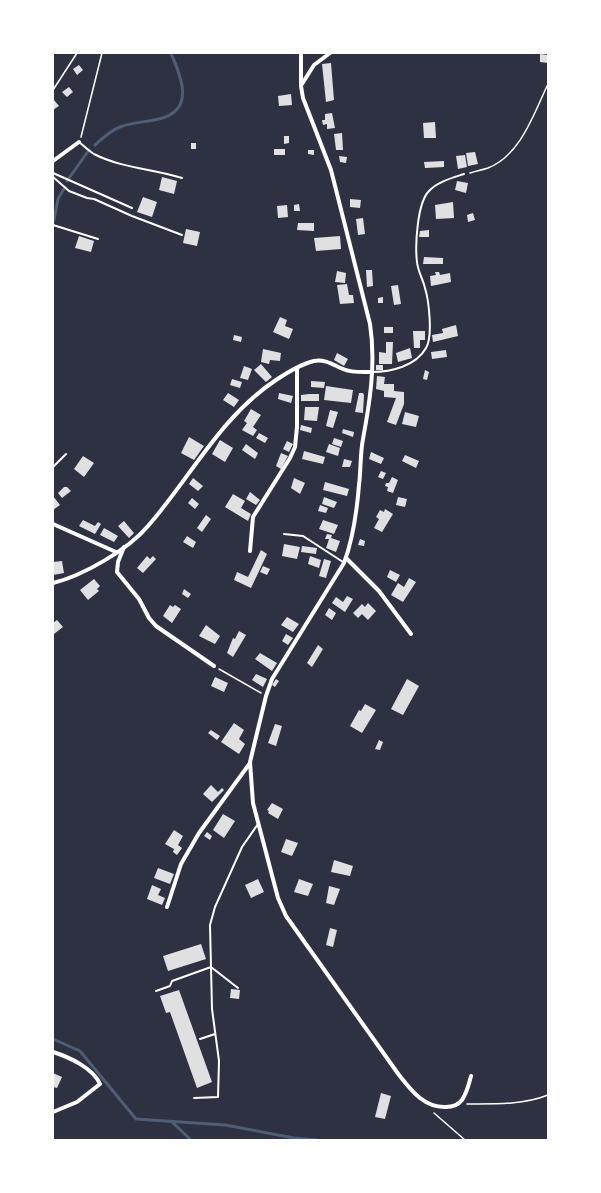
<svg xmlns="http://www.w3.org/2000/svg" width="601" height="1193" font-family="'IBM Plex Sans',sans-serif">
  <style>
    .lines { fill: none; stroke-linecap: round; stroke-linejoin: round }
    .stream { stroke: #4f5d75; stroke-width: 3 }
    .building { fill: #e0e0e3 }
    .path { stroke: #fff; stroke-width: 1.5 }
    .service { stroke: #fff; stroke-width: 2 }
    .minor { stroke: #fff; stroke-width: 4 }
  </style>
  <rect width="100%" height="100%" fill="#2d3142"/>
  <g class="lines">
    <path class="stream" d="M95,145C102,139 111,130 120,127C133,122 147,122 159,119C196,110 181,77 171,53
      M67,181L89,150
      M54,220L58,199L65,187
      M53,1039L80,1051L136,1119L225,1125L294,1138L317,1140
      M172,1122L191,1140"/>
  </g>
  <path class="building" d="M540,54L548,55V63L540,62Z
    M331,63L334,100L326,102L322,64Z
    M79,65L83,70L77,75L73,69Z
    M69,87L73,92L67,97L62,92Z
    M291,94L292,105L279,106L278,96Z
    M54,100L59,106L53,110V101Z
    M332,113L335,128L327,129V124L323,125L322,120H325V114Z
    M435,122L436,138H424L423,123Z
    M342,133L343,150H336L334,134Z
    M284,136H289V143L284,144Z
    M191,143H196V149H191Z
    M274,149H285V155H274Z
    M308,150H314V155L308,154Z
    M475,152L478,164L468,166L466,153Z
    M465,155L467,167L458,169L456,156Z
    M339,156L347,157L346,163L340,162Z
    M444,161V167L425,168L424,162Z
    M162,177L177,181L174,194L159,190Z
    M457,181L468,183L466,193L455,190Z
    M143,197L157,202L152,217L137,212Z
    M350,199L361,200L360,208L350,207Z
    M453,202L454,218L436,219L435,205Z
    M299,204L300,211H294V205Z
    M287,205L288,217L278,218L277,206Z
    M473,213L475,220L468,222L467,215Z
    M363,218L365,234L358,235L356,219Z
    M298,223H314V231L297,230Z
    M186,229L200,232L197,246L183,243Z
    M429,230V237H419L420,231Z
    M79,236L94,241L91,252L75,248Z
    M340,236L341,249L316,251L314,238Z
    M424,257L443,258V264H423Z
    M366,270H372L373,286L367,287Z
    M337,271L346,273L345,283L335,282Z
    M435,272H439L440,275L450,273L451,282L431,286L430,276L436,275Z
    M347,284L349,295H353L354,303L340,304L337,285Z
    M398,285L401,304L394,305L391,286Z
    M383,297V303H378V298Z
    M280,317L287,320L285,326L293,329L289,339L273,332Z
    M456,325L458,336L433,342L432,335L443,333L442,329Z
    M384,327H393V333H384Z
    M413,331H425V340H420V348H414Z
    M234,335L242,337L241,342L233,340Z
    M386,342H393L392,364H379V352L386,353Z
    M410,348L412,358L398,362L396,353Z
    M263,349L281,353L280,361L270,360L269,364L261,362Z
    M446,350L447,357L432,359L431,352Z
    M337,353L348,359L344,366L334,360Z
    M261,364L272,377L266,382L254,370Z
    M376,365H383V370H376Z
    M244,366L252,369L248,380L240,378Z
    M425,370L429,372L427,380L423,379Z
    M377,376L385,377L384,384H394V391L404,392V404L396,425L387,422L396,398L384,397V391L376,389Z
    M232,379L242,382L240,388L230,385Z
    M311,381L325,382L324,388L311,387Z
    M326,386L353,390L351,403L324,400Z
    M228,393L239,400L234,407L223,400Z
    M279,393L293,396L291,403L278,399Z
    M359,393H363L364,395L363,413L355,412Z
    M309,394H319V401H301V395Z
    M305,407H319L317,421L304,420Z
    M251,409L261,415L253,427L257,430L253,436L242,430L247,423L244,421Z
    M330,410L338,412L333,428L326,426Z
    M405,412L419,416L416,427L402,424Z
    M301,425L312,428L311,433L300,430Z
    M343,429L354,432L353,437L342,433Z
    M259,433L268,438L265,443L256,438Z
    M189,437L204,446L194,460L181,453Z
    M334,438L343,441L341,447L332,444Z
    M220,440L233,448L225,462L212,454Z
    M287,441L293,444L289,452L283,449Z
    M246,444L258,453L255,459L242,450Z
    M329,444L340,448L338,456L326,452Z
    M304,451L325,457L323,464L302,459Z
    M371,452L384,458L381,464L369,459Z
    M281,453L288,456L281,469L276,466Z
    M405,455L419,461L416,468L402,461Z
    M83,456L94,463L84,477L74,469Z
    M344,459L352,461L350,467H342Z
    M381,471L386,473L383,479L378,477Z
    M392,477L398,480L393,493L387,491L388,487L385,486L386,483H389Z
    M193,478L203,486L198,491L189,484Z
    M294,478L305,483L300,494L291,488Z
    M325,482L349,489L347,496L323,490Z
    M64,487H67L71,491L62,498L58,493Z
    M250,492L260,500L256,505L246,499Z
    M233,494L245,501L241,508L251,514L248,521L225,507Z
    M53,496L60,505L53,510Z
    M324,497L337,502L334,508L322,504Z
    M398,497L407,499L405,507L396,505Z
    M192,498L199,504L195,509L188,503Z
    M320,505L328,508L326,513L318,511Z
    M385,509L393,514L382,532L374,528L379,519L376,517L380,510L384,512Z
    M206,515L211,519L202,532L197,528Z
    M83,520L95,526L98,522L101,524L95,534L79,526Z
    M323,520L338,525L334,534L319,529Z
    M124,521L134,533L129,538L118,526Z
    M104,528L118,536L114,542L100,535Z
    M327,534L332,535L331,538L340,541L336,552L326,548L329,539H325Z
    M187,536L196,542L193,548L183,542Z
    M360,539L365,541L364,546L358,545Z
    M284,544L300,547L297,559L282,556Z
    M302,546L317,548L316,554L301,552Z
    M261,550L267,554L251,588L234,580L237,572L248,577Z
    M147,556L150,559L153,556L156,559L143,573L137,568Z
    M310,556L321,560L319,568L308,564Z
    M324,559L331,561L326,578L319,576Z
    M62,561L64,573L53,575V562Z
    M263,566L270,569L267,575L260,572Z
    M390,570L400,575L396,582L387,577Z
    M409,578L416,582L403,602L391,595L398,583L404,587Z
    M94,579L100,586L97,589L99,591L88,600L80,590Z
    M184,589L191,594L188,598L182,594Z
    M347,596L353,599L345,612L332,603L336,597L343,602Z
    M368,603L376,611L368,620L362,614L358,618L353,613L362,604L365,607Z
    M170,605L173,607L175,605L181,609L172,623L163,616Z
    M329,608L336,613L332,620L325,615Z
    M287,617L299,624L293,632L281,625Z
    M57,620L63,627L54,634L53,623Z
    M206,625L220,636L215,644L199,636Z
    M239,631L246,635L233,657L227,653L233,638L235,639Z
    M286,634L293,638L288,645L282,641Z
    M318,645L323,649L312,667L307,663Z
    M260,653L277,663L272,671L255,659Z
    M256,674L267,679L263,687L252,680Z
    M215,677L228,683L224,692L211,686Z
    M276,679L279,681L275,687L272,685Z
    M407,679L419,686L403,715L391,709Z
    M365,704L376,710L362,733L350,726L359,710L361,711Z
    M234,723L244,730L239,739L245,744L239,754L221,742Z
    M275,724L282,726L276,746L268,743Z
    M211,730L220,736L217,740L208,733Z
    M379,740L383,742L380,750L375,749Z
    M211,785L218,792L222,788L224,790L212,802L203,794Z
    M272,803L283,809L278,819L268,813L269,811L267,810Z
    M223,814L235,821L224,838L213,830Z
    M174,830L183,836L178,845L182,848L177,855L173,852L174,849L165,844Z
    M207,832L212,836L210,840L204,836Z
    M286,839L298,843L292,856L281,852Z
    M334,860L353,866L350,876L331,872Z
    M158,868L174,874L170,884L154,878Z
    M258,879L264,892L251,898L245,885Z
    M299,879L313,884L308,896L294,892Z
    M152,885L161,889L158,895L165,898L162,905L147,899Z
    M329,886L340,889L334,905L326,903Z
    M330,928L337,930L333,947L326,945Z
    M201,944L206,959L168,971L163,956Z
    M231,989L240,990L239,999L230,998Z
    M179,990L212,1082L197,1088L170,1012L166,1013L160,996Z
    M53,1073L62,1077L57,1088L53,1087Z
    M381,1093L391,1096L385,1119L375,1117Z"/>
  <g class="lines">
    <path class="path" d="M53,90L77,53
      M81,137L102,53
      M470,173C476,171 482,170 488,168C521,155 534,113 548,84
      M219,669L261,693
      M467,1104C494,1104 523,1105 548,1095
      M434,1113L465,1140"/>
    <path class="service" d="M79,142C84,146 89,151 94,154C121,168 153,169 182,178
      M53,173L132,208
      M53,177L69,191L87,198L94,199L132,216L182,235
      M53,225L98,239
      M372,372C391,372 416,366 426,348C433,337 429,301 425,288C423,279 418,272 417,262C415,246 417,203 429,191C437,182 452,178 464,174
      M53,467L66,454
      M284,534L303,536L343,562
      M156,991L170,986L172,981L211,967L238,988
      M200,1039L215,1034
      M194,1098L218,1097L219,1061L212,1009L210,925L215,907L242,847L258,824"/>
    <path class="minor" d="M301,53V86L303,98L331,170L370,324C376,363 370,401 363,439C360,454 361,470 359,485C357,510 353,539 344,563L272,679L266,696L250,762L253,803L278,898L286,916L399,1075C411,1090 424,1108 446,1107C452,1107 458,1105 462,1100C467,1093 469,1084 471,1076
      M302,84L314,65L330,53
      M53,161L79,142
      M53,524L116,552
      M124,547L118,562L117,572L139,599L149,618L156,626L214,666
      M250,551L253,517L290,458L295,447L297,427V368
      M346,558L379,591L411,634
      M53,583C82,576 128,550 148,526C191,477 220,417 276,380C288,372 301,364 314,361C326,359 333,365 343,369C352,373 362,372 372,372
      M167,907L181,864L199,833L250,763
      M53,1052C69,1057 93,1068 100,1084L77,1102L53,1112"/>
  </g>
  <rect width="601" height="1193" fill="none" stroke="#ffffff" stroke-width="108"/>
</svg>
